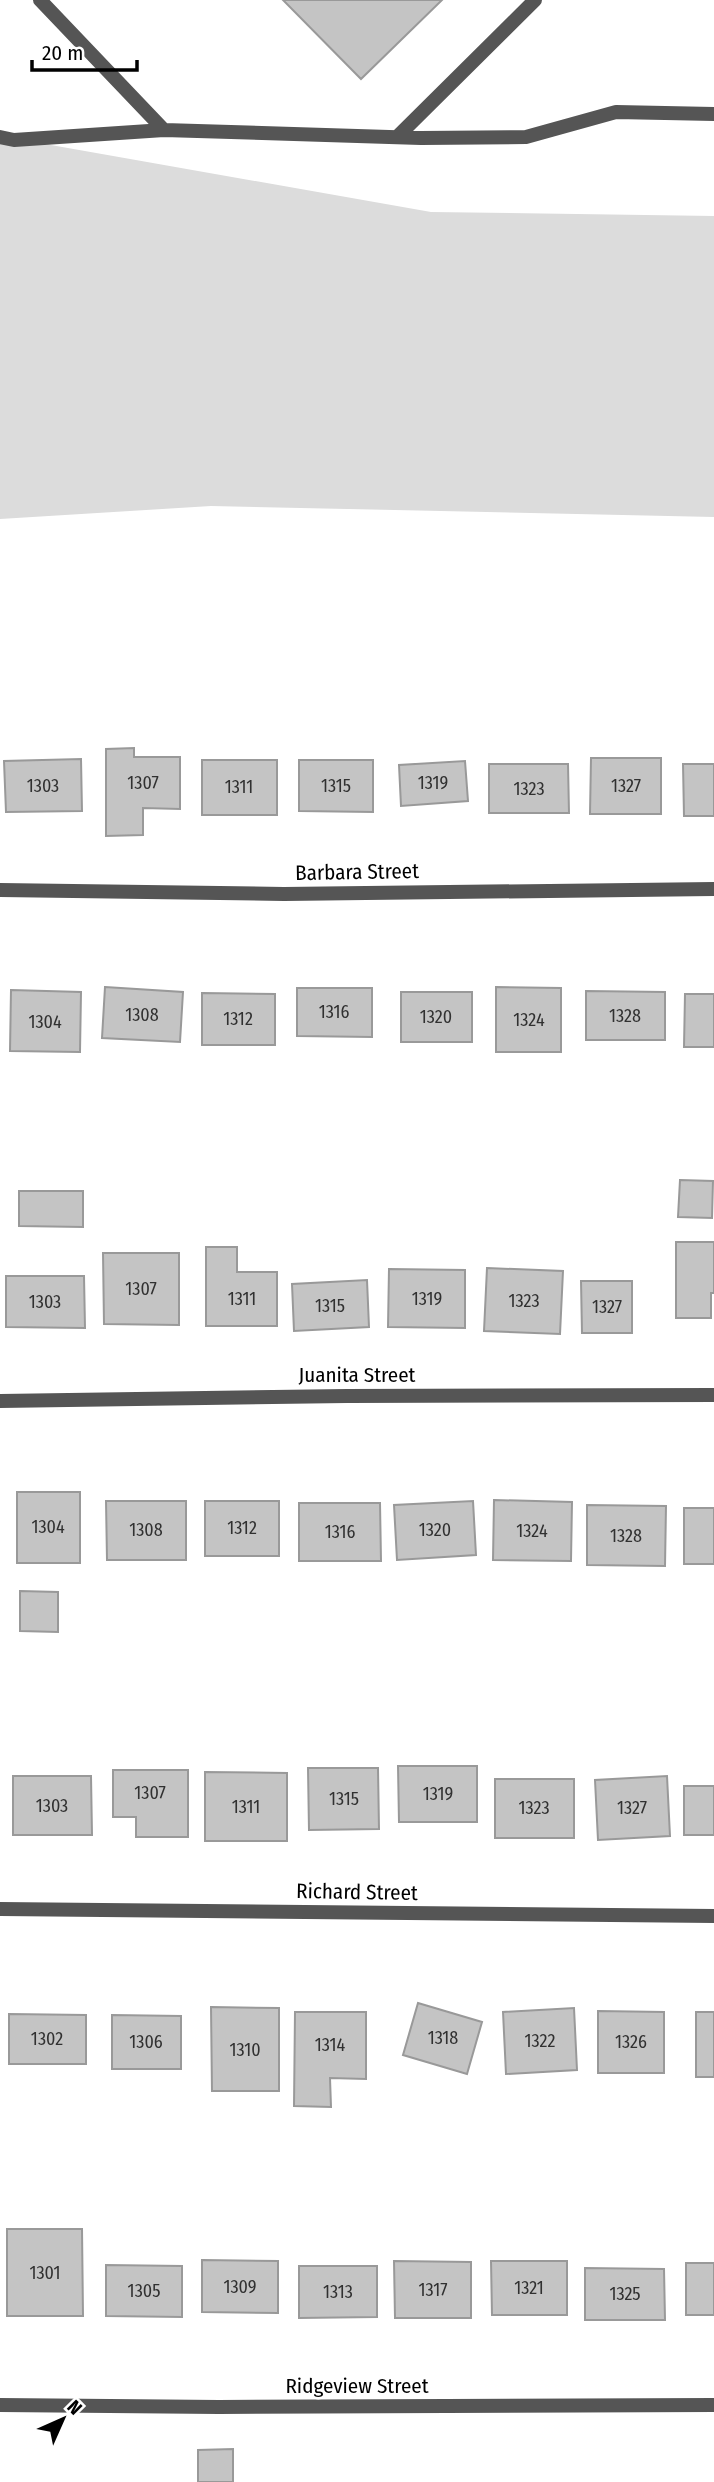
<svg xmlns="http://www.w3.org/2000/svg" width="714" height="2482" font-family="'Fira Sans Condensed',sans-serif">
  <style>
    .green { fill: #dcdcdc }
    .building { fill: #c4c4c4; stroke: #999; stroke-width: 2 }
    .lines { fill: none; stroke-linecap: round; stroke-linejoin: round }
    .service { stroke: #555; stroke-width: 14 }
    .minor { stroke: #555; stroke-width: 14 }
    .tertiary { stroke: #555; stroke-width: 14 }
    .labels { text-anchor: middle; stroke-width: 5; stroke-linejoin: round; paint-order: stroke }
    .number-label { font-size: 18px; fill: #313131 }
    .street-label { font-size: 21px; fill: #000; stroke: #fff }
  </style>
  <rect width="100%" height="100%" fill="#fff"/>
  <path class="green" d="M0,136L431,212L714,216V517L211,506L0,519Z"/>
  <path class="building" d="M283,0H442L361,79Z
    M134,748V757H180V809L143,808V835L106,836V749Z
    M591,758H661V814H590Z
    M81,759L82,811L6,812L4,761Z
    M202,760H277V815H202Z
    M299,760H373V812L299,811Z
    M465,761L468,801L401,806L399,765Z
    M489,764H568L569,813H489Z
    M683,764H714V816H684Z
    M105,987L183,992L180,1042L102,1038Z
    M496,987L561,988V1052H496Z
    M297,988H372V1037L297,1036Z
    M11,990L81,992L80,1052L10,1051Z
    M586,991L665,992V1040H586Z
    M401,992H472V1042H401Z
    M202,993L275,994V1045H202Z
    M685,994H714V1047H684Z
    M680,1180L713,1181L712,1218L678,1217Z
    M19,1191H83V1227L19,1226Z
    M676,1242H714V1293H711V1318H676Z
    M206,1247H237V1272H277V1326H206Z
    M103,1253H179V1325L104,1324Z
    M487,1268L563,1271L560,1334L484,1331Z
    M389,1269L465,1270V1328L388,1327Z
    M6,1276H84L85,1328L6,1327Z
    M367,1280L369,1327L294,1331L292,1284Z
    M581,1281H632V1333H582Z
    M17,1492H80V1563H17Z
    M494,1500L572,1502L571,1561L493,1560Z
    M106,1501H186V1560H107Z
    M205,1501H279V1556H205Z
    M473,1501L476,1555L397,1560L394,1505Z
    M299,1503H380L381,1561H299Z
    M587,1505L666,1506L665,1566L587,1565Z
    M684,1508H714V1564H684Z
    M20,1591L58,1592V1632L20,1631Z
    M398,1766H477V1822H399Z
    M308,1768H378L379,1829L309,1830Z
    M113,1770H188V1837H136V1817H113Z
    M205,1772L287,1773V1841H205Z
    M13,1776H91L92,1835H13Z
    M667,1776L670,1836L598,1840L595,1780Z
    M495,1779H574V1838H495Z
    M684,1786H714V1835H684Z
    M418,2003L482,2022L467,2074L403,2055Z
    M211,2007L279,2008V2091H212Z
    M574,2008L577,2070L506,2074L503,2012Z
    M598,2011L664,2012V2073H598Z
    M295,2012H366V2079L330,2078L331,2107L294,2106Z
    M696,2012H714V2077H696Z
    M9,2014L86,2015V2064H9Z
    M112,2015L181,2016V2069H112Z
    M7,2229H82L83,2316H7Z
    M202,2260L278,2261V2313L202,2312Z
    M394,2261L471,2262V2318H395Z
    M491,2261H567V2315H492Z
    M686,2263H714V2315H686Z
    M106,2265L182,2266V2317L106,2316Z
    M299,2266H377V2317L299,2318Z
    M585,2268L664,2269L665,2320H585Z
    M233,2449V2482H198V2450Z"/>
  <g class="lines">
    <path class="service" d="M40,0L164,130
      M0,137L14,140L164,130L421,138L526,137L616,112L714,114
      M397,137L535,0"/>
    <path class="minor" d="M0,890L284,894L714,889
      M0,1401L347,1396L714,1395
      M0,1909L714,1916"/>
    <path class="tertiary" d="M0,2405L219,2407L714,2405"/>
  </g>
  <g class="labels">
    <g class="number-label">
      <text x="143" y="789">1307</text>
      <text x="433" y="789">1319</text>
      <text x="43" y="792">1303</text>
      <text x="336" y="792">1315</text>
      <text x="626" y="792">1327</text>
      <text x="239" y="793">1311</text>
      <text x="529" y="795">1323</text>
      <text x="334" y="1018">1316</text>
      <text x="142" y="1021">1308</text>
      <text x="625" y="1022">1328</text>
      <text x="436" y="1023">1320</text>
      <text x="238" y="1025">1312</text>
      <text x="529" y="1026">1324</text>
      <text x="45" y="1028">1304</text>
      <text x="141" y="1295">1307</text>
      <text x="242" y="1305">1311</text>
      <text x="427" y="1305">1319</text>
      <text x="524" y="1307">1323</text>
      <text x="45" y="1308">1303</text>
      <text x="330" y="1312">1315</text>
      <text x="607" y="1313">1327</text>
      <text x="48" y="1533">1304</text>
      <text x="242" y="1534">1312</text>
      <text x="146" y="1536">1308</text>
      <text x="435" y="1536">1320</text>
      <text x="532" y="1537">1324</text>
      <text x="340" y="1538">1316</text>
      <text x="626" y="1542">1328</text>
      <text x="150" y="1799">1307</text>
      <text x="438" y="1800">1319</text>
      <text x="344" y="1805">1315</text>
      <text x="52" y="1812">1303</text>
      <text x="246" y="1813">1311</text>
      <text x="534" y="1814">1323</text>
      <text x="632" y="1814">1327</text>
      <text x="443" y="2044">1318</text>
      <text x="47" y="2045">1302</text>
      <text x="540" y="2047">1322</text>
      <text x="146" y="2048">1306</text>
      <text x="631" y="2048">1326</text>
      <text x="330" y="2051">1314</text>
      <text x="245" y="2056">1310</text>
      <text x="45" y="2279">1301</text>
      <text x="240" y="2293">1309</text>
      <text x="529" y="2294">1321</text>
      <text x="433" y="2296">1317</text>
      <text x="144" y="2297">1305</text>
      <text x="338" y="2298">1313</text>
      <text x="625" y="2300">1325</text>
    </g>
    <g class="street-label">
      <text transform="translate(357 872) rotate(-1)" y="7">Barbara Street</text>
      <text x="357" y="1382">Juanita Street</text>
      <text transform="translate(357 1892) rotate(1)" y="7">Richard Street</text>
      <text x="357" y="2393">Ridgeview Street</text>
    </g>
  </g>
  <g transform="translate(63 2419) rotate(45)" stroke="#ffffff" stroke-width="5" paint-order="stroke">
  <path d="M0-5L12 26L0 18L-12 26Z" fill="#000000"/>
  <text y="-10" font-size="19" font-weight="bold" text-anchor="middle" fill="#000000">N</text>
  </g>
  <path d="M32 60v10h105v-10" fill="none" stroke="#000000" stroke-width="3.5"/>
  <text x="42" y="60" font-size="21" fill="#000000" stroke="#ffffff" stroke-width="5" paint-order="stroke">20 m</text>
</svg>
